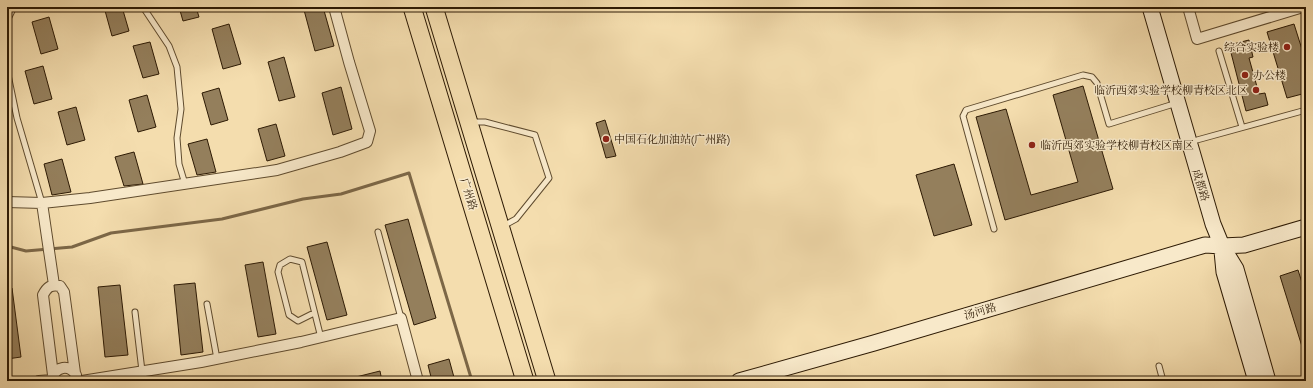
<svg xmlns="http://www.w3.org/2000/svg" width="1313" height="388" font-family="'IM FELL Great Primer','Noto Serif SC',serif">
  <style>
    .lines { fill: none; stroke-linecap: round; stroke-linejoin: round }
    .stream { stroke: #7c6747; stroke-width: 3 }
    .building { fill: #947f5c; stroke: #2d1a04 }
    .lane-casing { stroke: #5f4b2e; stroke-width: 7 }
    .street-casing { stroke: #5f4b2e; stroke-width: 12 }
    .secondary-casing { stroke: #2d1a04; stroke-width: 17 }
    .primary-casing { stroke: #2d1a04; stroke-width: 19 }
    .lane { stroke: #f8e9ca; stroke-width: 5 }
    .street { stroke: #f8e9ca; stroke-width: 10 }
    .secondary { stroke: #f8e9ca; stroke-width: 15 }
    .primary { stroke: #f4ddae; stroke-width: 17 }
    .poi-dot { fill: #8f2418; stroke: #f8e9ca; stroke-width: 1.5 }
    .labels { text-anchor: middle; stroke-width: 3; stroke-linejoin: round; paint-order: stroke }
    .poi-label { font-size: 11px; fill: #2d1a04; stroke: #f8e9ca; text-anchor: start }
    .street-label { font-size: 11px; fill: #2d1a04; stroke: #f8e9ca }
  </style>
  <rect width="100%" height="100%" fill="#f4ddae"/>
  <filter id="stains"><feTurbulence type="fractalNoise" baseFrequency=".005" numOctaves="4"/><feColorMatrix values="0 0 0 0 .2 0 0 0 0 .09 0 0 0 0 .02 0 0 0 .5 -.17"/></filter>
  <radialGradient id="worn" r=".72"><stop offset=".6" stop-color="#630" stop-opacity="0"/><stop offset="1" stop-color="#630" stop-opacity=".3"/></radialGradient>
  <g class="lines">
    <path class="stream" d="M7,246L26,251L72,247L111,233L222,219L303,199L341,194L409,173L472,381"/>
  </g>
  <path class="building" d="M104,7H122L129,31L112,36Z
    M179,7H196L199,17L183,21Z
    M313,7H323L334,46L315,51L304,10Z
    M49,17L58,49L41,54L32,22Z
    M229,24L241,64L223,69L212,29Z
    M1294,24L1306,62V93L1287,98L1267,32Z
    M1249,40L1253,57L1249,58L1259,94L1265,93L1268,105L1246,111L1229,45Z
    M150,42L159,74L143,78L133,46Z
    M284,57L295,97L279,101L268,62Z
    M43,66L52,99L34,104L25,71Z
    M1083,86L1113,189L1005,220L976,117L1006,109L1031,195L1078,182L1053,95Z
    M341,87L352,129L333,135L322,93Z
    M219,88L228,120L211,125L202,93Z
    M147,95L156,127L138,132L129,100Z
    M76,107L85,140L67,145L58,112Z
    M605,120L616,156L606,158L596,123Z
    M276,124L285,156L267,161L258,129Z
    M207,139L216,172L197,175L188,144Z
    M134,152L143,184L124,186L115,157Z
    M62,159L71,192L52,195L44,164Z
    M954,164L972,225L934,236L916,175Z
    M408,219L436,318L414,325L385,225Z
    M327,242L347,315L327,320L307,247Z
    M263,262L276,334L258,337L245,265Z
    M1298,270L1306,295V353H1304L1280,276Z
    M195,283L203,352L181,355L174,285Z
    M120,285L128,355L105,357L98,287Z
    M7,288H12L21,357L7,359Z
    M449,359L455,381H432L428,365Z
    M380,371L382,381H352V378Z"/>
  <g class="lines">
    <g class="lane-casing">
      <path id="lane" d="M143,7L169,46L177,67L181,109L177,138L179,164L185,184
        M7,21L14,7
        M1219,51L1242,127
        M7,70L17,118L42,203
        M471,122H485L535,135L549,178L516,219L503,226
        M1197,140L1306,110
        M994,229L963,116L966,110L1083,75L1092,77L1097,83L1109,124L1177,103
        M378,232L401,318
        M207,304L217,359
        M135,312L142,371
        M314,313L298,321L289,315L278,272L280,265L290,259L302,262L321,338
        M1159,366L1163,381"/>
    </g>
    <g class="street-casing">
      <path id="street" d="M1188,7L1197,39L1303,7
        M7,202L42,203L90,198L277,170L340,152L367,142L370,131L349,62L334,7
        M42,203L54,285
        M53,375L43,295C47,287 51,284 60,286L64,292L75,373
        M52,379C55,366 70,364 76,375
        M39,381L52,380
        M82,381L201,362L301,342L401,318L418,381"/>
    </g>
    <g class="secondary-casing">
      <path id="secondary" d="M1150,7L1213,224L1222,246L1236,269L1268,381
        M1222,251L1224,272L1256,381
        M739,381L874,343L1205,245L1222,246L1244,245L1306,227"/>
    </g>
    <g class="primary-casing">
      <path id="primary" d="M412,7L525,381
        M434,7L547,381"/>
    </g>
    <use href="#lane" class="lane"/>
    <use href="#street" class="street"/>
    <use href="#secondary" class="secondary"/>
    <use href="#primary" class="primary"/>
  </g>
  <g class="poi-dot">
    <circle cx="1287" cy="47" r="4"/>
    <circle cx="1245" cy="75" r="4"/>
    <circle cx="1256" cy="90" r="4"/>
    <circle cx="606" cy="139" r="4"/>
    <circle cx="1032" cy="145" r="4"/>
  </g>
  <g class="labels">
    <g class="poi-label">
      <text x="1279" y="51" text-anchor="end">综合实验楼</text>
      <text x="1253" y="79">办公楼</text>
      <text x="1248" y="94" text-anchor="end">临沂西郊实验学校柳青校区北区</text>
      <text x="614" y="143">中国石化加油站(广州路)</text>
      <text x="1040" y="149">临沂西郊实验学校柳青校区南区</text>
    </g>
    <g class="street-label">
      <text transform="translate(1201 185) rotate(73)" y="4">成都路</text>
      <text transform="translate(469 194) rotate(73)" y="4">广州路</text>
      <text transform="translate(980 311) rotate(-16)" y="4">汤河路</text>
    </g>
  </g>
  <rect width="1313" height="388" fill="none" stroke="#f4ddae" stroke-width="24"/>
  <rect x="8" y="8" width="1297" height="372" fill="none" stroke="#2d1a04" stroke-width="2"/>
  <rect x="12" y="12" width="1289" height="364" fill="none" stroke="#2d1a04"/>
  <rect width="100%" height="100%" filter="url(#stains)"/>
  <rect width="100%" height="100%" fill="url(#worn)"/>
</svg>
